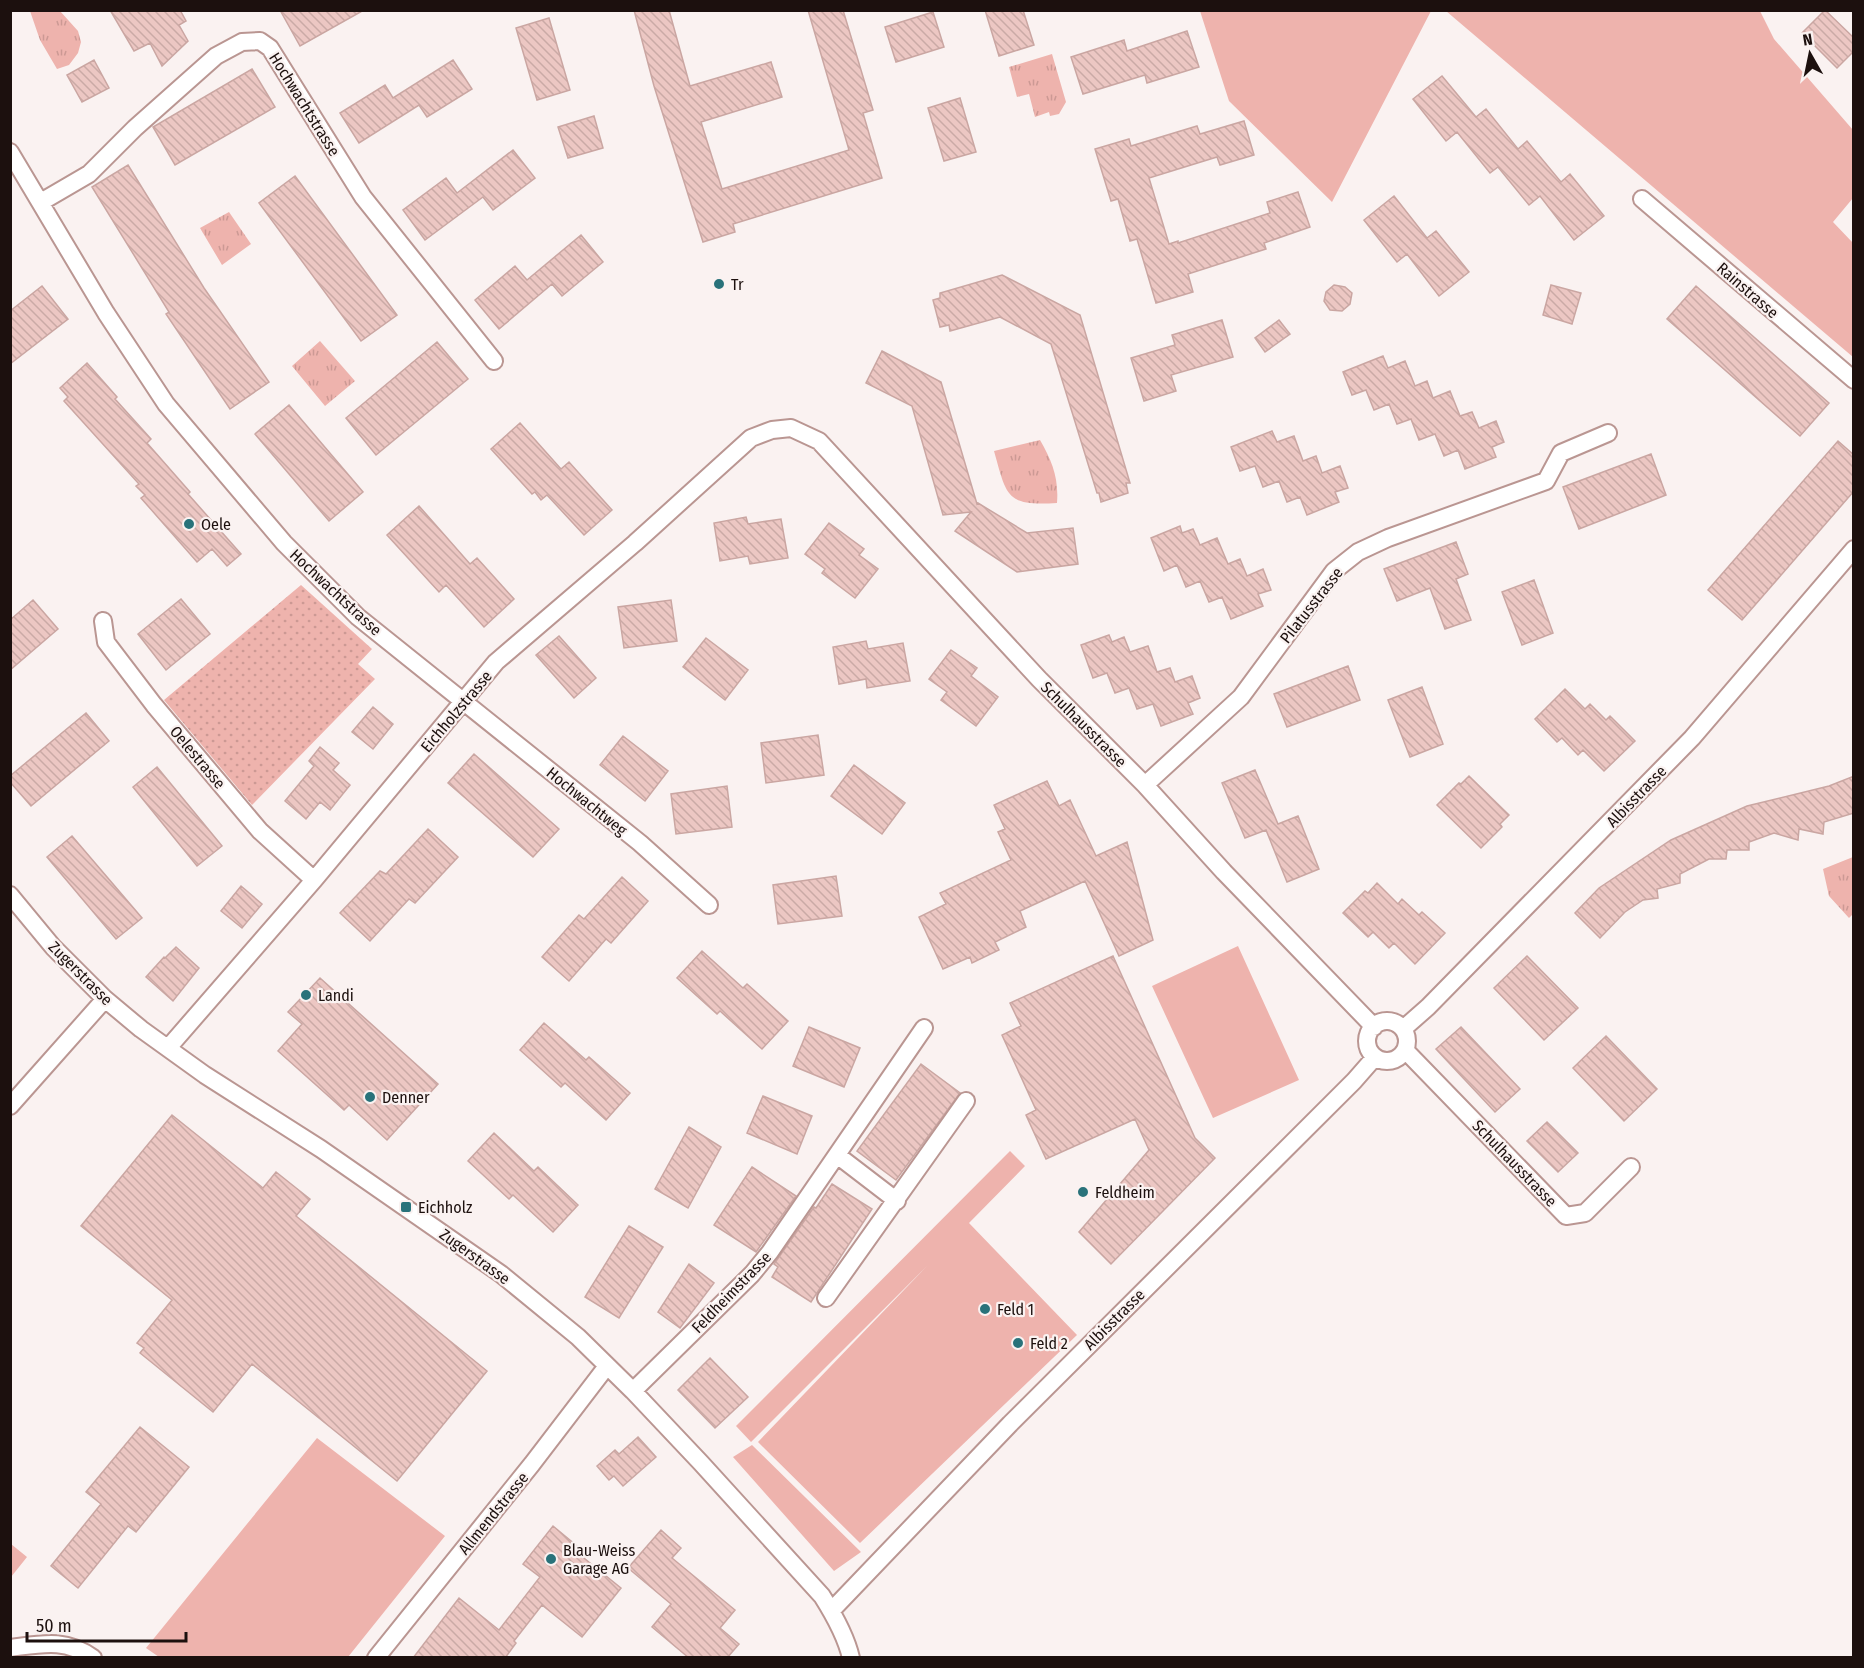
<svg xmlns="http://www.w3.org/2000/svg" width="1864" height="1668" font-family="'Fira Sans Condensed',sans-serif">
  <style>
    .grass { fill: #eeb3ad }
    .park { fill: url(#park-tufts) }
    .garden { fill: url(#garden-dots) }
    .building { fill: url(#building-back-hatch); stroke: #caa6a2; stroke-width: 1.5 }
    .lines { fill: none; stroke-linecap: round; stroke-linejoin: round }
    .street-casing { stroke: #ba9692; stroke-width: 20 }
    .street { stroke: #fff; stroke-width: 16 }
    .poi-dot { fill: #29727a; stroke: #faf2f1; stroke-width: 2 }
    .labels { text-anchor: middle; stroke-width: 4.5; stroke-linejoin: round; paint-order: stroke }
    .street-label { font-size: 16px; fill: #1c100e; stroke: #faf2f1 }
    .poi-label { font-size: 16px; fill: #1c100e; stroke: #faf2f1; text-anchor: start }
  </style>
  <defs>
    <pattern id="park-tufts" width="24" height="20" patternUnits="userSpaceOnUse" patternTransform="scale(1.5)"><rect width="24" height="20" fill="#eeb3ad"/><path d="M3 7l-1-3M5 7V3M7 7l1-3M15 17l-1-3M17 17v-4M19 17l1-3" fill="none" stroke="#cc9994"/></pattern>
    <pattern id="garden-dots" width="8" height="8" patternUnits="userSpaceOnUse" patternTransform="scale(1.5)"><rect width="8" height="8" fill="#eeb3ad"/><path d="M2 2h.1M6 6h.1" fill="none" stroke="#cc9994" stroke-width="1.8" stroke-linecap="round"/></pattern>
    <pattern id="building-back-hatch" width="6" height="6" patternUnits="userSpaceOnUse" patternTransform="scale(1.5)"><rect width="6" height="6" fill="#ecc7c3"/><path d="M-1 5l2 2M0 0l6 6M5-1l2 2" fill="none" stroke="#caaaa6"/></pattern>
  </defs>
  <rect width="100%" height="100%" fill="#faf2f1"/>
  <path class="grass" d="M1200,11H1431L1332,202L1229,101Z
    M1446,11H1760L1774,39L1853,130V198L1833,222L1853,243V357Z
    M1238,946L1299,1080L1213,1118L1152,986Z
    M1010,1151L1025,1166L969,1223L1077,1335L860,1543L758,1442L928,1265L751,1442L736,1426Z
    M317,1438L445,1536L348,1657H159L146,1648Z
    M752,1445L861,1552L834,1571L733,1457Z
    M11,1544L27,1557L11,1577Z"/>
  <path class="park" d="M30,11H60L78,31L81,42L78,53L69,65L57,69L40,40Z
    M1052,54L1066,102L1059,114L1050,116L1049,112L1035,117L1029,94L1017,97L1009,67Z
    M229,212L251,244L222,265L200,228Z
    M320,341L355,381L325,406L292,366Z
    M1040,440C1052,461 1059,478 1057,503C1006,506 1007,497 994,451Z
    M1853,857V914L1849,918L1829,896L1823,869Z"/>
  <path class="garden" d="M301,585L372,649L358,664L375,679L252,805L164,700Z"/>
  <path class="building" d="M110,10H180L186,21L179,25L188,41L162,66L150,43L134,51Z
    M280,10H364L300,46Z
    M634,10H669L690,86L771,62L782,97L701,122L722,189L849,150L808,10H843L873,110L863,113L882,178L733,224L735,232L703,242L654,86Z
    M985,10H1023L1034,45L999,56Z
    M1825,10L1854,38V51L1837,68L1802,33Z
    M933,12L944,47L896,62L885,27Z
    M549,18L570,90L537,100L516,28Z
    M1187,31L1199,67L1147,83L1145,75L1083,94L1071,57L1124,40L1127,51Z
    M94,60L109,88L82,102L67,75Z
    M453,60L472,89L427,117L419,105L359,143L340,113L385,85L393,98Z
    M252,69L275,107L175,165L153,127Z
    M1442,76L1476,117L1486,109L1518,149L1527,141L1561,182L1570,174L1604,216L1574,240L1540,196L1529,205L1498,167L1490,173L1457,132L1446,141L1413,99Z
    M960,98L976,152L944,161L928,108Z
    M594,116L603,148L568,158L558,127Z
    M1244,121L1254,155L1220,165L1217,157L1149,178L1169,244L1178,241V243L1270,213L1267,202L1298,192L1310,227L1264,243L1266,249L1188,274L1193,292L1156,303L1137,239L1130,241L1118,199L1111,201L1095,149L1129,139L1131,146L1197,126L1200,134Z
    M513,150L535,178L493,210L483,197L425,240L403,210L446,178L457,193Z
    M128,165L204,288L269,382L230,409L166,314L169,312L92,187Z
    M295,176L397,315L361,341L259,203Z
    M1394,196L1427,238L1436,231L1469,272L1439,296L1407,254L1397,262L1364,220Z
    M581,235L603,262L562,296L552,284L499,329L475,300L515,266L527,280Z
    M1002,275L1080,315L1130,483H1126L1128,493L1101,502L1099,493H1097L1051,344L1000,317L950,331L949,325L940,327L933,300L940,298V293Z
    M1334,285L1345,287L1352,293L1350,304L1342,311L1330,310L1324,301L1326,292Z
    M1551,285L1581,293L1572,324L1543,315Z
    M42,286L68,319L10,364V311Z
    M1696,286L1829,403L1800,436L1667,319Z
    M1222,320L1233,357L1171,375L1176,391L1144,401L1131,358L1175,345L1172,335Z
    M1279,320L1290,334L1265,352L1255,338Z
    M437,342L468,379L376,455L346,418Z
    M882,351L941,382L977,504L978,503L1027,533L1073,528L1078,564L1017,572L955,531L971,512L943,515L912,406L866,383Z
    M1383,356L1388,368L1405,361L1415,386L1427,381L1433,398L1450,391L1460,416L1472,412L1479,428L1496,421L1504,442L1492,447L1496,457L1465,469L1458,450L1444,456L1435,434L1419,440L1411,419L1397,424L1389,404L1374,410L1366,390L1352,395L1343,372Z
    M87,363L117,397L115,399L151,439L147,443L190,492L188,494L241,554L227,566L212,549L197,562L141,498L145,495L136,486L139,484L64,401L68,397L60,388Z
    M289,405L363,492L329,521L255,434Z
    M520,423L561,469L569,462L612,510L584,535L547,495L541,500L535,492L532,494L491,449Z
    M1272,431L1277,442L1294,436L1303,461L1316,456L1322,473L1340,466L1348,488L1335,492L1339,502L1307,515L1300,497L1287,502L1279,481L1263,487L1255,466L1240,471L1231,447Z
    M1838,441L1854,455V491L1742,620L1708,590Z
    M1651,454L1666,495L1579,529L1563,487Z
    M419,506L470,564L477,558L514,599L484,627L446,585L439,592L387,535Z
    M746,517L748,524L781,519L788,558L750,564L748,556L720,561L714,523Z
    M829,523L864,549L859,555L878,569L855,598L822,573L825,569L805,554Z
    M1180,526L1182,533L1193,529L1200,545L1217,538L1228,564L1240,559L1247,576L1263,569L1271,590L1258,594L1263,606L1231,619L1222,597L1209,602L1200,581L1186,587L1177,565L1164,571L1151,538Z
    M1456,542L1468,574L1456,579L1471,620L1445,629L1430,588L1397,601L1384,569Z
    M1534,580L1553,633L1522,645L1502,592Z
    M181,599L210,634L166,670L138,634Z
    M33,600L58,629L10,670V620Z
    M671,600L677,641L624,648L618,607Z
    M1109,635L1112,642L1124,637L1130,652L1148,646L1157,672L1170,668L1175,682L1192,676L1200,698L1188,703L1193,714L1161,726L1153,704L1137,709L1129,688L1115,693L1107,673L1093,678L1081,645Z
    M559,636L596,678L574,698L536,655Z
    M706,638L748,670L725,700L683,667Z
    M866,641L868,649L903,643L910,681L867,688L866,679L839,684L833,647Z
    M951,650L977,668L971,676L998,697L976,726L941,700L947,692L929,679Z
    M1348,666L1360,700L1287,727L1274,694Z
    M1422,687L1443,744L1410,757L1388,700Z
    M1565,689L1585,709L1590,704L1606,720L1610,716L1635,741L1604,771L1583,750L1578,755L1562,738L1557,742L1535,719Z
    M373,707L393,724L373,749L352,732Z
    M86,713L109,741L31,806L10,782V776Z
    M818,735L824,775L766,783L761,743Z
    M623,736L668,771L645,801L600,765Z
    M320,747L339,763L333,770L350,785L330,810L320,802L306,819L285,801L314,766L309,761Z
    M474,754L559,829L533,857L448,783Z
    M854,765L905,803L882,834L831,796Z
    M157,767L222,846L197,866L133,787Z
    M1255,770L1278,824L1298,816L1319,869L1287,882L1266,830L1245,838L1222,783Z
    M1469,776L1509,815L1500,824L1502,827L1481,848L1437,805L1459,783L1461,784Z
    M1854,776V813L1824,822L1823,834L1799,829L1798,840L1774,833L1749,842V850H1727L1726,859H1709L1680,874V883L1657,889L1658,898L1643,900L1625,912L1600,938L1575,913L1599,888L1671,840L1747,806L1829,786Z
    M1047,781L1059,806L1070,800L1096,856L1127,842L1153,940L1119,956L1085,881L1020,911L1026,927L995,942L999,950L972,963L970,957L943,969L919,917L946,904L940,893L1011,860L998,832L1005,829L994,805Z
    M727,786L732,827L676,834L671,794Z
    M428,829L458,857L415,903L409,899L370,941L340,913L380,871L386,874Z
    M72,836L142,918L116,939L47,857Z
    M836,876L842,916L778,924L773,885Z
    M622,877L648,901L611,943L606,939L569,981L542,957L579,915L584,919Z
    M1377,883L1398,904L1402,899L1419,915L1422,912L1445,933L1415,964L1394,943L1389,948L1373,932L1368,937L1343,913L1365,891L1368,893Z
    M241,886L262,904L242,928L221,911Z
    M176,947L199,968L173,1001L146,977L164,957L165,958Z
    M702,951L743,988L747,984L788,1021L762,1049L720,1011L717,1014L677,978Z
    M1113,956L1195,1138L1215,1158L1111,1264L1079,1232L1149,1150L1135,1119L1046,1159L1026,1115L1036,1110L1002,1035L1021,1026L1010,1003Z
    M1527,956L1578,1008L1544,1040L1494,988Z
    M320,978L438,1084L387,1140L349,1105L344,1110L278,1051L302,1024L288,1012Z
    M544,1023L586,1060L589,1057L630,1093L606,1120L565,1083L561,1087L520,1050Z
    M809,1027L860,1048L844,1087L793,1066Z
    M1461,1027L1520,1089L1495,1112L1436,1049Z
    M1606,1036L1657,1089L1624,1121L1573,1068Z
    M921,1064L960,1093L896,1180L857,1151Z
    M763,1096L812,1116L797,1154L747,1133Z
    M172,1115L263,1188L276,1172L310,1199L296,1216L487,1371L397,1481L252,1364L213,1412L140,1353L144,1348L137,1343L172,1300L81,1226Z
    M1547,1122L1578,1153L1558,1172L1527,1141Z
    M689,1127L721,1147L688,1208L655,1189Z
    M494,1133L534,1171L538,1167L578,1205L553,1232L513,1195L509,1199L468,1161Z
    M752,1167L796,1196L756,1252L714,1225Z
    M832,1184L872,1209L811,1302L772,1277L778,1267L774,1264L814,1207L816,1208Z
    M629,1226L663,1247L619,1318L585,1297Z
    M689,1264L714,1283L680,1328L658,1312Z
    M710,1358L748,1397L715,1428L678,1390Z
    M140,1427L189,1467L136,1532L128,1526L78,1588L51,1566L101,1504L86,1492Z
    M638,1437L656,1457L623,1486L614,1476L609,1480L597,1466L615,1450L619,1454Z
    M553,1526L582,1550L579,1554L621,1588L582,1637L542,1605L514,1641L516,1643L505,1658H413L459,1598L499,1630L540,1577L523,1564Z
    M661,1530L681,1548L672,1558L735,1610L720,1628L739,1644L727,1658H689L652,1627L671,1604L628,1568Z"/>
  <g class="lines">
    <g class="street-casing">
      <path id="street" d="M10,152L106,313L166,404L284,543L358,617L640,843L709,905
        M1642,199L1854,380
        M41,202L89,174L135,128L216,56L242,42L260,41L270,48L363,197L494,361
        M103,621L106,642L154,705L260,831L314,880
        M1145,785L1241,697L1334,571L1358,552L1388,538L1546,481L1561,453L1608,433
        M10,895L53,947L105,999L141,1029L205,1075L321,1149L501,1274L578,1337L633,1391L701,1463L822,1596C834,1615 846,1636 851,1658
        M1367 1041a20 20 0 1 1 40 0a20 20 0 1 1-40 0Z
        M1403,1029L1428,1007L1692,738L1854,549
        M168,1048L314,880L496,662L635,543L751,438L772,430L791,428L819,441L1039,679L1145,785L1224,872L1374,1027
        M1405,1050L1566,1216L1585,1213L1631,1167
        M10,1106L105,999
        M837,1155L897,1201
        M826,1298L966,1101
        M633,1391L752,1274L770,1252L924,1028
        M832,1610L1010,1424L1354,1081L1375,1057
        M10,1648C42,1644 65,1638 93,1658
        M376,1658L532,1464L607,1366"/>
    </g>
    <use href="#street" class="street"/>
  </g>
  <g class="poi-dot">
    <circle cx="719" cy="284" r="6"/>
    <circle cx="189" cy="524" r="6"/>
    <circle cx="306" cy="995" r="6"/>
    <circle cx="370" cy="1097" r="6"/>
    <circle cx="1083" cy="1192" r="6"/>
    <rect x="400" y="1201" width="12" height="12" rx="3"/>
    <circle cx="985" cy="1309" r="6"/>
    <circle cx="1018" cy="1343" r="6"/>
    <circle cx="551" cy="1559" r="6"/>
  </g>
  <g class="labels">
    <g class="street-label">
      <text transform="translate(305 104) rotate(58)" y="6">Hochwachtstrasse</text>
      <text transform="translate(1748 290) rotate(41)" y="6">Rainstrasse</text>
      <text transform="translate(336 592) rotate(43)" y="6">Hochwachtstrasse</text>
      <text transform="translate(1311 605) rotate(-52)" y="6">Pilatusstrasse</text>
      <text transform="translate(456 711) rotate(-50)" y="6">Eichholzstrasse</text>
      <text transform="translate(1084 724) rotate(45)" y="6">Schulhausstrasse</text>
      <text transform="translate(198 757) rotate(50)" y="6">Oelestrasse</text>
      <text transform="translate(1636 796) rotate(-46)" y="6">Albisstrasse</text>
      <text transform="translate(587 801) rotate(39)" y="6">Hochwachtweg</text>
      <text transform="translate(81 973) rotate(45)" y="6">Zugerstrasse</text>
      <text transform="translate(1515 1163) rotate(46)" y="6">Schulhausstrasse</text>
      <text transform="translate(475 1256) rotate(36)" y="6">Zugerstrasse</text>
      <text transform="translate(731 1292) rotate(-46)" y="6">Feldheimstrasse</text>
      <text transform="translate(1114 1319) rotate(-45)" y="6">Albisstrasse</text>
      <text transform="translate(493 1513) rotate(-51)" y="6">Allmendstrasse</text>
    </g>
    <g class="poi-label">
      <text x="731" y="290">Tr</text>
      <text x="201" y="530">Oele</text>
      <text x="318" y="1001">Landi</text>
      <text x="382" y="1103">Denner</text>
      <text x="1095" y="1198">Feldheim</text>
      <text x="418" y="1213">Eichholz</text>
      <text x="997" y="1315">Feld 1</text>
      <text x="1030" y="1349">Feld 2</text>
      <text x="563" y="1556">Blau-Weiss<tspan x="563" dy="18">Garage AG</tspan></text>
    </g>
  </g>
  <rect width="1864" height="1668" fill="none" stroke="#1c100e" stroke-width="24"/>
  <g transform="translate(1810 54) rotate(351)" stroke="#faf2f1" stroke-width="4.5" paint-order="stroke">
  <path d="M0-4.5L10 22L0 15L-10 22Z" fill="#1c100e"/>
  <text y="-9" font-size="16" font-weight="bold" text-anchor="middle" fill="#1c100e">N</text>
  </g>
  <path d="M27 1632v9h159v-9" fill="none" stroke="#1c100e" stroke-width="3"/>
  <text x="36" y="1632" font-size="18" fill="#1c100e" stroke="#faf2f1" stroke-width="4.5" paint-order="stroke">50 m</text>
</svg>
